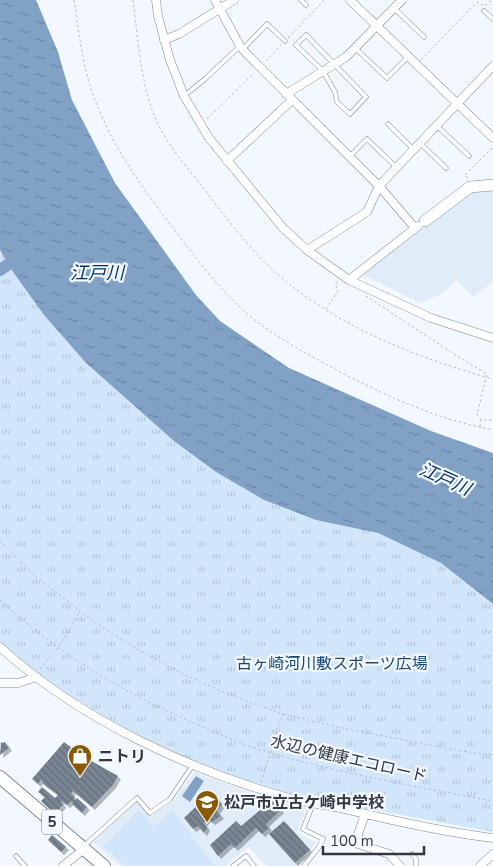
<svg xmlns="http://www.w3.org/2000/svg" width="493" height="866" font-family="'Nunito Sans','Noto Sans JP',sans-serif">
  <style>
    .built { fill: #e0ecf8 }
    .grass { fill: url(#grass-tufts) }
    .pitch { fill: #d2e6fb }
    .water { fill: url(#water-ripples) }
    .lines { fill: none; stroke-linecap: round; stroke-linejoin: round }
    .river { stroke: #82a2c5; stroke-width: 12 }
    .building { fill: url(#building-back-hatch); filter: url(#shadow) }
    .lane-casing { stroke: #7b8794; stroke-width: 5 }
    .street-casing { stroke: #7b8794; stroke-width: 9 }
    .secondary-casing { stroke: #7b8794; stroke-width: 12 }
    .primary-casing { stroke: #7b8794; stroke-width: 14 }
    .path { stroke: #b5bbc1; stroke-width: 1; stroke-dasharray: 2.5 2.5; stroke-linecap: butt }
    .lane { stroke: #fff; stroke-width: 4 }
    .street { stroke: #fff; stroke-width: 8 }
    .secondary { stroke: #fff; stroke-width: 11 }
    .primary { stroke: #fff; stroke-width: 12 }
    .labels { text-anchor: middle; stroke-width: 4.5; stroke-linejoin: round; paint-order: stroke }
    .shield { fill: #f2f8fe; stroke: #6c7278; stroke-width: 1 }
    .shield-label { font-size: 15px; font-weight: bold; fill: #33383e }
    .park-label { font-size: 16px; fill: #184875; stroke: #f2f8fe }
    .poi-label { font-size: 16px; font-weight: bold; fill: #33383e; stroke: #f2f8fe; text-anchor: start }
    .street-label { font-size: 16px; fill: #33383e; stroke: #f2f8fe }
    .water-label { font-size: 18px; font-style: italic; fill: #00325e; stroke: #f2f8fe }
  </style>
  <defs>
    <pattern id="grass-tufts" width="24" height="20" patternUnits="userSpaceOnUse" patternTransform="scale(1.25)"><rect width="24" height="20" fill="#d2e6fb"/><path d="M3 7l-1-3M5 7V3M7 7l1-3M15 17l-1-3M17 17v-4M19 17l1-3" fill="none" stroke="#b5c6d8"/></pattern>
    <pattern id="water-ripples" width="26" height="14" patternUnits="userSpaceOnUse" patternTransform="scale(1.25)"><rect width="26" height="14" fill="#82a2c5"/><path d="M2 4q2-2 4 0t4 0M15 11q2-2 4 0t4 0" fill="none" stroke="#6b85a1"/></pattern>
    <pattern id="building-back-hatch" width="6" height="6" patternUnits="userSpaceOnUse" patternTransform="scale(1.25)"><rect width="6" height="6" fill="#798593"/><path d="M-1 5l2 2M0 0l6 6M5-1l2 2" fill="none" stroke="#646e79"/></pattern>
    <filter id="shadow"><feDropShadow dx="3" dy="3" stdDeviation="0" flood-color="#0004"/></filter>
  </defs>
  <rect width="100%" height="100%" fill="#f2f8fe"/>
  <path class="built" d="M493,190V282L473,297L457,280L443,293L421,303L361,274L470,193Z
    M194,772L257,795L307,808L297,832L315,842L312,849L297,866H266L249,847L225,866H120L93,842L136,802H138L151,817L174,800Z"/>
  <path class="grass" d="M0,250L13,272L44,315L86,363L174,441L216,472L264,500L316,520L378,533L441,563L493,604V832C453,825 414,817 374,810C354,807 334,804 315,799C205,774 84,717 0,642Z"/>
  <path class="pitch" d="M139,810L154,826L172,810L215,866H126L103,846Z"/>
  <path class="water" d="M0,0H36L58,52L72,100L115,183L196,295L220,321L289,368L431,431L493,453V604L441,563L378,533L316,520L264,500L216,472L174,441L86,363L44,315L13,272L0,250Z
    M196,776L204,781L190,802L182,796Z"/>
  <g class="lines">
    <path class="river" d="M0,270L22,255"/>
  </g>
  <path class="building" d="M1,742L2,743L5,742L9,748L0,755Z
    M64,742L86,758L118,776L113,785L92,807L73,791L71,794L75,797L74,799L75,800L77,798L87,807L82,813L72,804L73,802L72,801L67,805L62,801L61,802L63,805L55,814L41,801L45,797L38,792L42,787L55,798L58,795L42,783L43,782L41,780L38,784L32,779Z
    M211,792L222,804L217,811L221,816L212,822L208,819L204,823L207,828L204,833L198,826L193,829L184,818Z
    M272,800L281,810L266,824L269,828L262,834L256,828L235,848L231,844L218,856L210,845L236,821L241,826Z
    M284,821L310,850L295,863L269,834Z
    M52,835L66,847L61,852L48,840Z"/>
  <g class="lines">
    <g class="lane-casing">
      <path id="lane" d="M301,0L306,5
        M394,8L424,37
        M484,11L493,19
        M306,35L366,97L350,114L337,102L335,92L323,71L296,45Z
        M355,48L387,78L409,56
        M243,49L267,24L285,41
        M184,96L205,79L240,46
        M388,124L413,149
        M436,125L469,156
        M421,144L446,168
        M349,157L367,139L396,167
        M84,846L137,798L150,813L170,799L193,765
        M412,854L416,859V866
        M16,856L25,866
        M233,866L246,856L254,866
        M304,866L319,847L323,839L303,829L313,804"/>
    </g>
    <g class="street-casing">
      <path id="street" d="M156,0L158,16L170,60L184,96L209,138L283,228L307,250L349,280L431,318L493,338
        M215,0L240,46L246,53L379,186L415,228
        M350,0L493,138
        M164,40L179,34L234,0
        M286,94L346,57L402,0
        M227,161L292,100
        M307,250L367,212L379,186L493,66
        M349,280L418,226
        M0,647C79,719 190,771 293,799C310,804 328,805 345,809C394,821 443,832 493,838
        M0,683H18L37,677
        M365,814L355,843L389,854L400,866
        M63,866L84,849
        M480,866L493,854"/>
    </g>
    <g class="secondary-casing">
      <path id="secondary" d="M425,221L470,187L493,185"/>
    </g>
    <g class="primary-casing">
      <path id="primary" d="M0,777L104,866"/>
    </g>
    <path class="path" d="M74,0C79,34 83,68 95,100C112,145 138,182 167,220C193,254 218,289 251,317C277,338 305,353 335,369C385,396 437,419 493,430
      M133,0C138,38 140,79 154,115C165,143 187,167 205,190C226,218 248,247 274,271C333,325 417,358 493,379
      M288,38L324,0
      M421,60L477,2L485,6L491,0
      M266,61L282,44
      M207,119L254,73
      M468,178L465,175L493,147
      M366,296L457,356L487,374L477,415L481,420
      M326,309L338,291L335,284L338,281
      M480,427L481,420H493
      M0,541L34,575L94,622L140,651L183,674L230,695L283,714L337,727L461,751L493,755
      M0,600C58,654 127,695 201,726C222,735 245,746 268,752C283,756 299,761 315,765C374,779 434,790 493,801
      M40,669L58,648L79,613
      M261,782L283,714"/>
    <use href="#lane" class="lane"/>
    <use href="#street" class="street"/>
    <use href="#secondary" class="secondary"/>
    <use href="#primary" class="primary"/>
  </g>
  <defs>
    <g id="shop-pin" transform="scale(1.25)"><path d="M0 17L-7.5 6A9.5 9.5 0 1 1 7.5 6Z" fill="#8a5702" stroke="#f2f8fe"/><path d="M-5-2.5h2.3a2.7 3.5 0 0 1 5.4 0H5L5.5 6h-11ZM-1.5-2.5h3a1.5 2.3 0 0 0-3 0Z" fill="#fff"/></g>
    <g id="school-pin" transform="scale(1.25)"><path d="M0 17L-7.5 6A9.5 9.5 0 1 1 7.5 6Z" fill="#8a5702" stroke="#f2f8fe"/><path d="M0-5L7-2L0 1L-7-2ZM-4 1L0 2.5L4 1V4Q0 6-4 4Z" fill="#fff"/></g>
  </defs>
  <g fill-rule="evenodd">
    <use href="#shop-pin" x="80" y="756"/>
    <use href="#school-pin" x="207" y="802"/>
  </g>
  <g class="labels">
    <rect class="shield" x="42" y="809.5" width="20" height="25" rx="4"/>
    <g class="shield-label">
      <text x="52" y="827">5</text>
    </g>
    <g class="park-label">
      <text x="332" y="669">古ヶ崎河川敷スポーツ広場</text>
    </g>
    <g class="poi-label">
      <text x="98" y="762">ニトリ</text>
      <text x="224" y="808">松戸市立古ケ崎中学校</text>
    </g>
    <g class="street-label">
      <text transform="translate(349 758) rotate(13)" y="6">水辺の健康エコロード</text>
    </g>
    <g class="water-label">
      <text x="97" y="279">江戸川</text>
      <text transform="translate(445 479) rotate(24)" y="6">江戸川</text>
    </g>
  </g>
  <path d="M323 846v8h101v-8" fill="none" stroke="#33383e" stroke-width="2.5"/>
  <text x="330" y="846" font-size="15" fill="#33383e" stroke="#f2f8fe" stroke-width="4" paint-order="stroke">100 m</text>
</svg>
